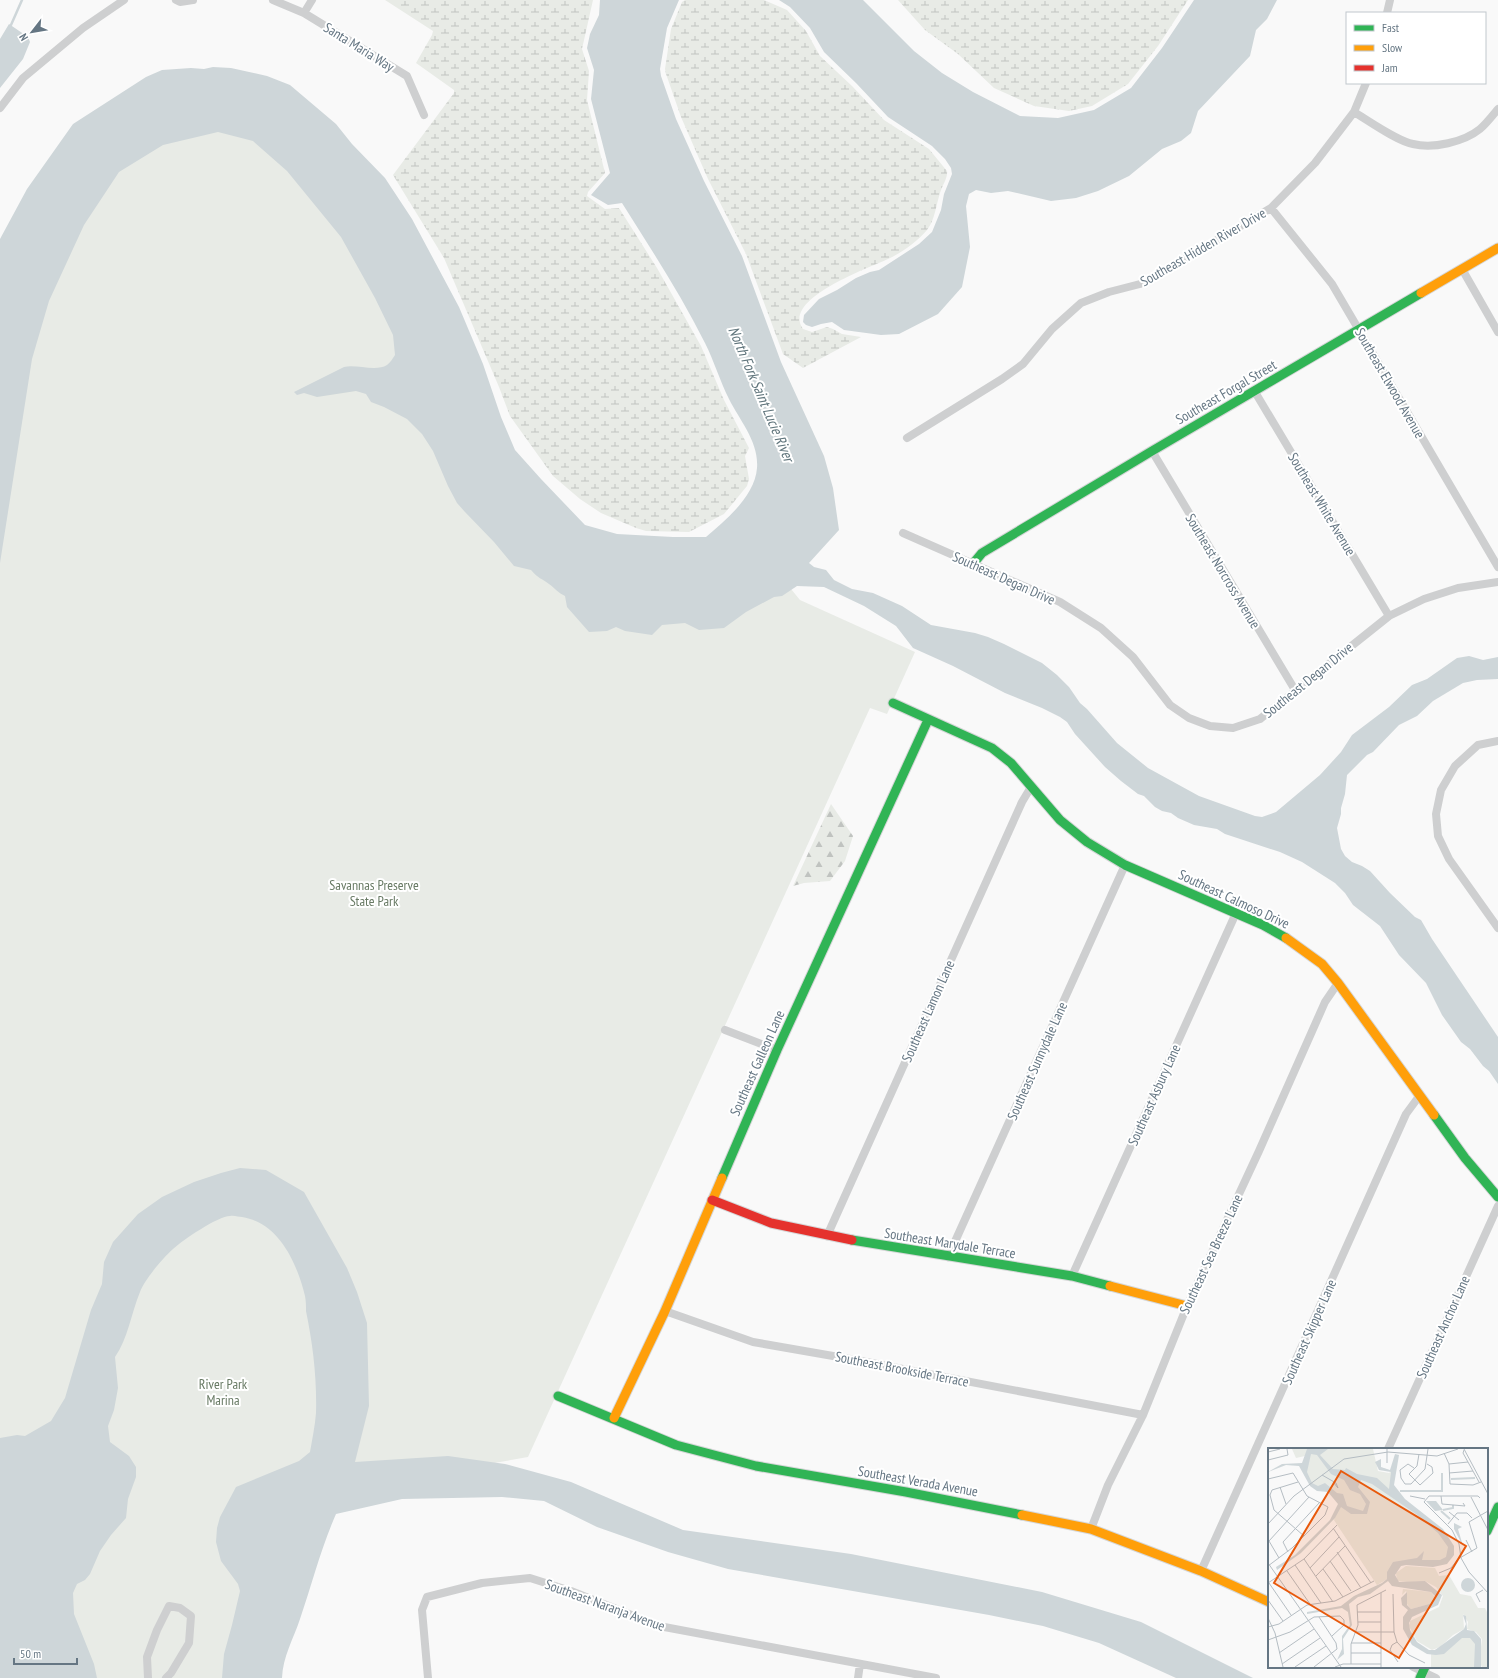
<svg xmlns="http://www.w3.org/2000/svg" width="1498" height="1678" font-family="'PT Sans Narrow',sans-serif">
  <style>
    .forest { fill: url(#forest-firs) }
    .wetland { fill: url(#wetland-marsh) }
    .park { fill: #e8ebe6 }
    .water { fill: #ced6d9 }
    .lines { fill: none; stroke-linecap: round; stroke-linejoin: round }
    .stream { stroke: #ced6d9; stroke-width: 2.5 }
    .fast-casing { stroke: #d5d6d7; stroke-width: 11 }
    .slow-casing { stroke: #d5d6d7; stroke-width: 11 }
    .jam-casing { stroke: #d5d6d7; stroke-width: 11 }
    .street { stroke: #cecfd0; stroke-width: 8 }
    .fast { stroke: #30b455; stroke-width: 9 }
    .slow { stroke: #ff9f0a; stroke-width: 9 }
    .jam { stroke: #e5322d; stroke-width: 9 }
    .labels { text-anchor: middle; stroke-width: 4; stroke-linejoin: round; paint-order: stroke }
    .street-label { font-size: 14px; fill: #657683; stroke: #fff }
    .park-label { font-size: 14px; fill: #687a64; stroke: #fff }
    .water-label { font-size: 15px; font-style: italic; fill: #60757c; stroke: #fff }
    .inset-river { fill: none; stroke: #ced6d9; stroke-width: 2 }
    .inset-road { fill: none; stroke: #b5bdc3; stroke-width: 1 }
    .view { fill: #e8590c; fill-opacity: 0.15; stroke: #e8590c; stroke-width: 2 }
    .inset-edge { fill: none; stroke: #657683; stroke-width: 2 }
  </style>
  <defs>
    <pattern id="forest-firs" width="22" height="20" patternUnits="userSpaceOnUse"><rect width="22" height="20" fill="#e8ebe6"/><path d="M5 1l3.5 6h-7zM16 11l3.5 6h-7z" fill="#c0c3c0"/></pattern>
    <pattern id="wetland-marsh" width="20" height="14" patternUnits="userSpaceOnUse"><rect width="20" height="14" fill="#e8ebe6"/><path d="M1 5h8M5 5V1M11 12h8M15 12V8" fill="none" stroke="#c0c3c0"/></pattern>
  </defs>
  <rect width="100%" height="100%" fill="#f9f9f9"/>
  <path class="forest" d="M831,804L853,836L845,861L830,881L804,883L793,886Z"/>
  <path class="wetland" d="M385,0H593L582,49L589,71L587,100L605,173L588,192L587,196L605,209L619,208L657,268L701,346L724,400L749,448L745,456L749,479L747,486L724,514L689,532L646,531L636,528L601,513L580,499L553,476L510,416L499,387L444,258L393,175L454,93V90L416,63L432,35L433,31Z
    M685,0H764L787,10L806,31L820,56L852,86L884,120L929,149L947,171C948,178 942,186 940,193C936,205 935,220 927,230C917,242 901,253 888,259C869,268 781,299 803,329L812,332L827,327L833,329L842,334L861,337L803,368L783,354L746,254L708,179L681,117L666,74L665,69L671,29L682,2Z
    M898,0H1188L1158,46L1128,84L1092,106L1069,111L1034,106L994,88L958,54L925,30Z"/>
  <path class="park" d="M150,120L276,126L575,577L773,567L800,600L915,652L887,714L870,708L528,1457L426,1475L303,1494L254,1678H0V356Z"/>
  <path class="water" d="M600,0H679L667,28L660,69L661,76L676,119L704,181L742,256L781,362L824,456L833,488L839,530L809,563L814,567L826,570L834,580L852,589L873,593L902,606L931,625L975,633L988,637L1004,644L1042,663L1057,675L1069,687L1080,703L1087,709L1117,743L1148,768L1199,796L1255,816L1262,817L1276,812L1320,775L1341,752L1352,735L1389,707L1412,685L1427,679L1457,658L1469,656L1483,660L1498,657V679L1477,680L1463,683L1433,701L1417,716L1399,725L1373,752L1367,755L1347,775L1345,794L1341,808V814L1337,828L1341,849L1345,856L1352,862L1362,866L1370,871L1390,893L1415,917L1421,920L1432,939L1498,1037V1084L1489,1071L1483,1066L1470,1049L1461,1042L1442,1015L1426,983L1399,955L1380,926L1353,905L1345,893L1335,883L1302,862L1280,852L1225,834L1217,829L1194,825L1178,818L1171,813L1162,811L1155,807L1144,796L1138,794L1121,781L1105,767L1075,734L1067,722L1060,717L1042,708L1005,693L953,666L913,648L896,626L864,606L824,587L797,586L782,596L774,597L746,612L724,628L699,630L685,623L662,625L652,635L625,631L616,627L607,631L589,632L567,607L565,596C557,592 556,589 549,584C541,578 539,579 531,570L514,566L494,542L465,512L457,503L448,486L433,451L422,434L407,419L384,407L371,402L366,394L356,391L317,397L304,393L297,395L294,392L344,367C356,364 376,372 387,365C390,363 393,358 395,355L393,335L375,298L341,237L287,171L253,141L218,132L163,145L119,172L84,225L49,301L32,359L0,563V239L27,189L73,124L146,77L162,70L191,68L204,69L213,67L231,68L267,76L290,85L336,124L352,144L385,178L412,219L459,307L483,364L501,417L515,450L541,479L585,525L617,534L673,537H706C726,520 755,496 757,468C759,442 740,421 729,399C720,381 714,361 705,343C681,295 651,249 622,203L608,205L591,195L610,173L591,99L594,70L587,48L590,34L599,15Z
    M779,0H863L914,51L942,73L973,92L1020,116L1058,118L1094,110L1131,88L1162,48L1194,0H1277L1267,19L1256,30L1250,56L1198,111L1191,133L1181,141L1162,149L1129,176L1098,191L1076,198L1051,201L1008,191L991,193L976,190L969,194L966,206L970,247L962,287L938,314L899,334L881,335L844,330L832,322L821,324L812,327L806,325L803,322L804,315L819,299L837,290L856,278L870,272L879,270L919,244L932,232L941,210L944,194L952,174L951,168L945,159L932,146L888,117L856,83L824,52L810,28L790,7Z
    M9,24L28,37L30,42L23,59L0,88V39Z
    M240,1168L266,1170L304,1192L347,1268L357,1292L367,1323L369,1406L355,1462L448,1456L505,1464L571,1482L683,1530L851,1554L1042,1592L1141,1622L1253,1678H1176L1099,1643L1043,1626L989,1615L728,1569L668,1552L597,1527L544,1501L502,1497L402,1499L336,1514C321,1548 312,1584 300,1619C293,1640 283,1656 282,1678H222L224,1654L232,1625L240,1591L238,1584L221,1561L216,1542L217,1528L220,1517L236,1487L299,1461L310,1452C312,1440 315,1426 316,1413C317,1379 313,1345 306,1311C306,1306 306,1301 305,1296C297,1263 279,1223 242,1217C239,1217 234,1215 230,1216C218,1216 183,1240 173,1249C163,1258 145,1279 140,1292C131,1314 128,1338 115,1357L118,1388L114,1410L108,1426L110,1442L129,1456L136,1467V1477L128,1499L126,1518L111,1535L100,1551L90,1574L85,1580L77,1584L73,1593L74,1614L94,1664L97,1678H0V1438L17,1435L25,1436L51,1421L65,1398L91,1310L102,1284L104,1262L113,1242L138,1214L162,1197L194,1182L221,1173Z"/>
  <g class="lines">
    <path class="stream" d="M11,25L22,0"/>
    <g class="fast-casing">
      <path id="fast" d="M972,565L982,553L1152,451L1421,293
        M893,703L992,748L1011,763L1060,820L1087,842L1125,865L1263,925L1286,938
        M1434,1115L1465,1158L1498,1197
        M722,1178L777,1050L928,720
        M852,1240L1072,1276L1110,1286
        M558,1396L676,1445L756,1466L906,1492L1022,1515
        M1487,1531L1498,1507
        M1420,1678L1425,1667"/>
    </g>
    <g class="slow-casing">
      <path id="slow" d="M1421,293L1498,248
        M1286,938L1322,964L1338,983L1434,1115
        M1110,1286L1187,1306
        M614,1418L665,1311L722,1178
        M1022,1515L1091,1529L1201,1571L1269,1602"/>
    </g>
    <g class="jam-casing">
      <path id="jam" d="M712,1200L771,1223L852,1240"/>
    </g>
    <path class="street" d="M176,0L180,2L193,0
      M273,0L304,13L407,76L424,115
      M304,13L312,0
      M1387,13L1390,0
      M0,108L23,78L83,28L124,0
      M1354,112C1369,121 1397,141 1413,144C1433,149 1464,142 1480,129C1486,124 1493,115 1498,109
      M1271,208L1332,284L1498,567
      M1462,269L1498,332
      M1255,392L1389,616
      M907,438L1002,379L1023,364L1052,329L1081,303L1109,292L1140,284L1173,266L1271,208L1315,163L1354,112L1366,83
      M1152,451L1295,690
      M903,533L1060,602L1101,628L1133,657L1170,705L1189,718L1210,726L1233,728L1260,719L1389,616L1424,599L1458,588L1498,582
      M1498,741L1478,745L1455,766L1441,790L1436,814L1438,836L1449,859L1498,928
      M725,1030L777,1050
      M827,1236L1022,802L1031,787
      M948,1257L1125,865
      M1072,1276L1236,913
      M665,1311L753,1342L856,1360L1143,1415
      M1388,1449L1498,1206
      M1091,1529L1108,1485L1143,1415L1187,1306L1259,1151L1325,1002L1338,983
      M1201,1571L1406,1114L1420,1095
      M1413,1667L1436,1678
      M148,1678L147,1657L157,1630L169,1606L180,1608L191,1616L189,1643L171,1673L166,1678
      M428,1678L422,1610L427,1597L482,1583L530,1578L571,1591L659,1626L936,1678
      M858,1678L860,1664"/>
    <use href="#fast" class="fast"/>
    <use href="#slow" class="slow"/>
    <use href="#jam" class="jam"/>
  </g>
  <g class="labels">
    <g class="street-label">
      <text transform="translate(359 47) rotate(32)" y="5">Santa Maria Way</text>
      <text transform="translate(1203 247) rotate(-30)" y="5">Southeast Hidden River Drive</text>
      <text transform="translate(1390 383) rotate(60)" y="5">Southeast Elwood Avenue</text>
      <text transform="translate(1226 392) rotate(-30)" y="5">Southeast Forgal Street</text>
      <text transform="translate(1322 504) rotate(59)" y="5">Southeast White Avenue</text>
      <text transform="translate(1223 571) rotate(59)" y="5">Southeast Norcross Avenue</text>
      <text transform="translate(1004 578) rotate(24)" y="5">Southeast Degan Drive</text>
      <text transform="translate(1308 680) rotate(-39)" y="5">Southeast Degan Drive</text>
      <text transform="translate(1234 899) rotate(25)" y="5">Southeast Calmoso Drive</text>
      <text transform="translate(928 1011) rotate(-66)" y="5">Southeast Lamon Lane</text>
      <text transform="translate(1037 1061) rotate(-66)" y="5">Southeast Sunnydale Lane</text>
      <text transform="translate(757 1063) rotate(-66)" y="5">Southeast Galleon Lane</text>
      <text transform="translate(1154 1095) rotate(-66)" y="5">Southeast Asbury Lane</text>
      <text transform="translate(950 1243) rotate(9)" y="5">Southeast Marydale Terrace</text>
      <text transform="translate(1211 1254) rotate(-65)" y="5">Southeast Sea Breeze Lane</text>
      <text transform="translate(1443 1327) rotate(-66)" y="5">Southeast Anchor Lane</text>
      <text transform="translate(1309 1332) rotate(-66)" y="5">Southeast Skipper Lane</text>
      <text transform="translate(902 1369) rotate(11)" y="5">Southeast Brookside Terrace</text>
      <text transform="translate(918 1481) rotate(10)" y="5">Southeast Verada Avenue</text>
      <text transform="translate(605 1605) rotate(20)" y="5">Southeast Naranja Avenue</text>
    </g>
    <g class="park-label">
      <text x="374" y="890">Savannas Preserve<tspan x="374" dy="16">State Park</tspan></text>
      <text x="223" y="1389">River Park<tspan x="223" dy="16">Marina</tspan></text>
    </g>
    <g class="water-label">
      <text transform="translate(761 394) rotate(67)" y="5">North Fork Saint Lucie River</text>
    </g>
  </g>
  <g transform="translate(1268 1448)">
    <rect width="220" height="220" fill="#f9f9f9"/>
    <path d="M138,118L167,120L171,128L181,127L192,146L203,148L210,160H217L220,166V219H214L211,213L214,191L208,184L199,181L200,174L195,166L196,181L185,187L172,199L164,202L149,193L141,178L142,173L171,159L175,148L168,139L157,133L149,135L129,133L128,125ZM135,141L163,144L168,151L162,156L143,161L139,156V145L138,143L134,147Z" fill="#e8ebe6"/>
    <path d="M24,1H105L110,23L121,25L124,23L121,45L177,87L182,104L176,113L129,115L121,130L109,137L66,72L73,54L63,43L44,37L38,26L37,8L28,10ZM195,187L207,190L209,219H163V204Z" fill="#e8ebe6"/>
    <path d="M39,1H60L52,7L65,21L77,22L78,20L89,26L109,30L121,41L123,24L111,22L107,14L113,11V19L122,22L127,6L131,7L126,37L137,51L175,81L186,98V107L179,116L165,119L138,117L133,118L127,127L131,134L157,133L174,147L170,157L144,169L141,175L142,182L149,194L161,202H167L196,181L198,176L195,167L198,168L199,182L206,183L213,191V219H206L207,196L202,190H194L176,206L168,207L159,206L144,197L135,181V169L140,162L134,157L133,150L139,144V157L143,161L165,155L168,149L163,144L124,138L120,133L102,146L90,149L81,156L84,177L75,191L76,206L69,212L74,201V188L82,177L80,164L74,160L39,166V164L73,158L86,148L114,135L119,131V124L125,114L149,110L156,103L154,112H172L178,109L180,99L170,85L148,66L104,36L93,32L90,39L102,54L99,66H83L73,59L67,70L33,105L9,122L8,119L27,107L62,72L70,56L60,44L49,43L42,38L31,18L18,17L0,24L14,16L34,15ZM43,6L49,7L63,26L76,32L82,42L92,46L98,56L95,63L79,58L75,46L69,45L57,35L50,38L44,35L39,24ZM158,53H168L175,62L167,63ZM186,75L194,79L190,81L195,98L186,81ZM193 137a7 7 0 1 1 14 0a7 7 0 1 1-14 0Z" fill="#ced6d9" fill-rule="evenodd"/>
    <path class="inset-river" d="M183,31L207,30M132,43H174V25M175,62L185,60V57M173,63L182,71"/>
    <path class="inset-road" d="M196,1L220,46M196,2L195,5L211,34M0,4L12,1M176,5L181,16L182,36L205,37L213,34M151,6L149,18L141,26L152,37L165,25L164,19L159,16M0,12L20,7L19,1M119,15V1M181,16L200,14M146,20L140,16L132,22L133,30L137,36H143L157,21L160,1M181,25L205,23M54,27L68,35L70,40L65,34M0,31L25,25L39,48L60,59L57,67L24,100L0,118M30,34L4,42L2,47L6,62L36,88M12,39L18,56M142,48L157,51M173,48L174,56L197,58L195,55M203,49L220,82M212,50L210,48H161L156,54L184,82L191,96L193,110L201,124L220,145M181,64L191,72M0,76L26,48L76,11L120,4L169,8L190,1M180,76L189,65H199L204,70M65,80L103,135M198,92L204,104M20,104L15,94L52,54M69,104L93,140M11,110L1,93L41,49M36,111L65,154M62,113L83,143M0,115L73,219M27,117L53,155M42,120L71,89M55,121L75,149M19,123L42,156M171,125L183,120L190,111L209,100L201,74L220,63M48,128L77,98M0,135L36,111L69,77M1,135L23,167M113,145V219M125,146L126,184L129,194L141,207L157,215M0,152L15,173M212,154L208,146L215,142M89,164H113M0,170L7,185L15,219M90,174H113M0,179L11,176L39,157L67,153L106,133M87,184H126M0,192L22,184L46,169L72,168L76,172V177L64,188M129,194L124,197L122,202L130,214M83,195H113M11,205L46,181M83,205H113M14,216L52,190M83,216V196L90,177L89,157L118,142M27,219L58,198M46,219L69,201L68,195L51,169M67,219L75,216H113"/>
    <path class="view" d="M73,23L198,98L131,210L6,135Z"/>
    <rect width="220" height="220" class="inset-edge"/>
  </g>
  <rect x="1346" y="12" width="140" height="72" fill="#ffffff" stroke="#c1c8cd"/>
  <rect x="1354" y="25" width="20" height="6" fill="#30b455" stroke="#c1c8cd"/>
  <text x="1382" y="32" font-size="12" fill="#657683">Fast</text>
  <rect x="1354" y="45" width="20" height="6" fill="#ff9f0a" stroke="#c1c8cd"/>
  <text x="1382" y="52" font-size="12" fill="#657683">Slow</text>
  <rect x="1354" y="65" width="20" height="6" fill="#e5322d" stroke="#c1c8cd"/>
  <text x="1382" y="72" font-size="12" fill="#657683">Jam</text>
  <g transform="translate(32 32) rotate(239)" stroke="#ffffff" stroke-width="3" paint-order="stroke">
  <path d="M0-3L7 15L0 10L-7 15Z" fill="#657683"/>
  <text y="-6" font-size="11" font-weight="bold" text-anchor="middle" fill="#657683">N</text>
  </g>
  <path d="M14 1658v6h63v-6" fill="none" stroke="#657683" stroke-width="2"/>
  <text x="20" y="1658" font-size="12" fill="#657683" stroke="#ffffff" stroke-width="3" paint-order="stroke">50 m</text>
</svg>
